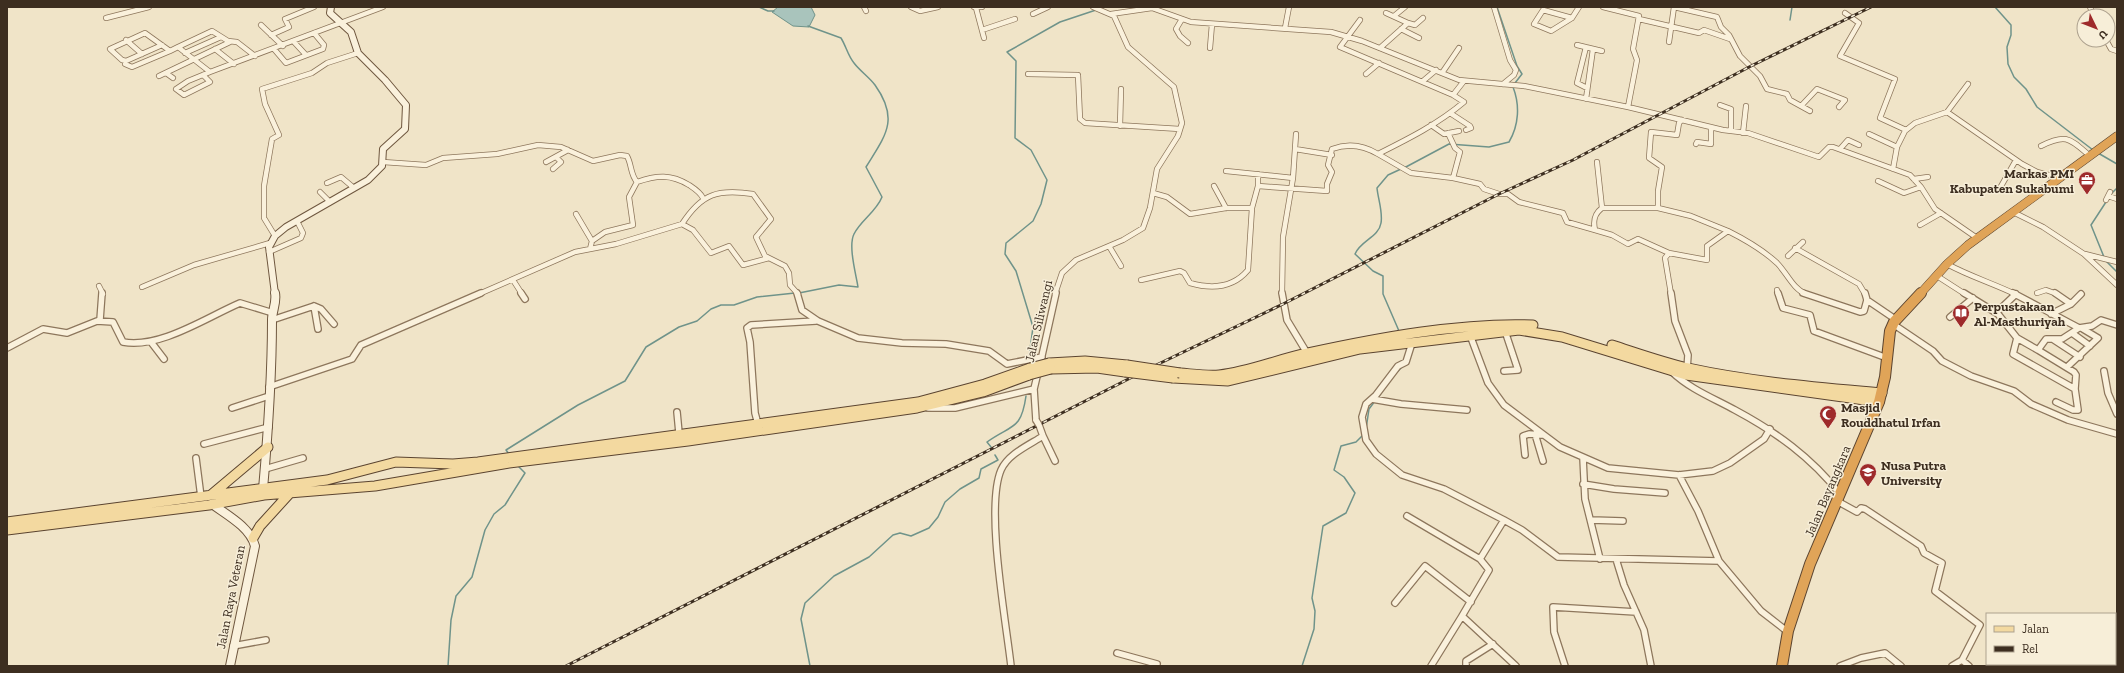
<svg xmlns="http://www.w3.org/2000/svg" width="2124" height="673" font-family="'Zilla Slab',serif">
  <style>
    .water { fill: #a9c4bc; stroke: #6f938a }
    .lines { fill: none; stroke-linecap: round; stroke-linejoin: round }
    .stream { stroke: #6f938a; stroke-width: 1.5 }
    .street-far1-casing { stroke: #8d765c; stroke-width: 6 }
    .street-casing { stroke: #8d765c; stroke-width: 8 }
    .secondary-far1-casing { stroke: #6f573f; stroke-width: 8 }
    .secondary-casing { stroke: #6f573f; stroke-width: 10 }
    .primary-casing { stroke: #5b4430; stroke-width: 11 }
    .highway-far1-casing { stroke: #5b4430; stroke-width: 9 }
    .highway-casing { stroke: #5b4430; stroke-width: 12 }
    .street-far1 { stroke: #faf1dc; stroke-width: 4.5 }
    .street { stroke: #faf1dc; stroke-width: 5.5 }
    .secondary-far1 { stroke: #faf1dc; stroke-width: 6 }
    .secondary { stroke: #faf1dc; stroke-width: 8 }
    .primary { stroke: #f3d9a0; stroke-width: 9 }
    .highway-far1 { stroke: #e0a458; stroke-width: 8 }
    .highway { stroke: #e0a458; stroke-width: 10 }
    .rail-casing { stroke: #3d2e20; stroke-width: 3 }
    .rail { stroke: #f7eed8; stroke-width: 1.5; stroke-dasharray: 4; stroke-linecap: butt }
    .street-bridge-casing { stroke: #8d765c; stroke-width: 8; stroke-linecap: butt }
    .primary-bridge-casing { stroke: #5b4430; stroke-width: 11; stroke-linecap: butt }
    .street-bridge { stroke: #faf1dc; stroke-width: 5.5 }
    .primary-bridge { stroke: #f3d9a0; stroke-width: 9 }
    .labels { text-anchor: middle; stroke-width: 3; stroke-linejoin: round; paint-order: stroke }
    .poi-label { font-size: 13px; font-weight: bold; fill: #3d2e20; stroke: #f7eed8; text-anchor: start }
    .street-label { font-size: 13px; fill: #3d2e20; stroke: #f7eed8 }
  </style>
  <rect width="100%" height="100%" fill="#f0e4c8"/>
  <path class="water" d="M778,7H811L815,15L809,27L793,26L772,12Z"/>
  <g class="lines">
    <path class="stream" d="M759,7L768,11H774
      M1497,7L1517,66L1522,74L1515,83
      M1995,7L2011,25V35L2007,47L2008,64L2014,77L2026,89L2037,107L2093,150
      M1099,9L1105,7
      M1790,20L1792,7
      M2098,153L2117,164
      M1404,168L1449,144L1489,147L1509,142C1519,125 1520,105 1513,87
      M2111,194L2117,188
      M2104,257L2091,225L2106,202
      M2106,261L2117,272
      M799,293L839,285L858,287C856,274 848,246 854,234C861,220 876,212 882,197L866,167C885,136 900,120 875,85C869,77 860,71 854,63C848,56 846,46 841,38L808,26
      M1399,331L1383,294V276L1373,271L1355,254C1360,241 1379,237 1381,223C1383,212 1378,199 1377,188L1388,175L1401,169
      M1029,357L1033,327L1016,271L1005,254L1006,243L1033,221L1041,204L1047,180L1031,150L1015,138L1016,61L1007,52L1060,22L1096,10
      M1396,373L1402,367
      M1377,399L1383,390
      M1366,429L1369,409L1375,401
      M991,447L987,442C1012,424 1021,431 1026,396
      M509,454L506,450L578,405L625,381L646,347L679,327L697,321L711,309L721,305H734L757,297L795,293
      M448,666L451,620L456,596L472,577L485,530L494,514L505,505L525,473L517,465
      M810,666L801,619L805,603L834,576L869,557L893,535L900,533L911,536L929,528L938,517L945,502L960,489L979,478L981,469L998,460L995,455
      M1302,666L1314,629L1315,611L1312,598L1323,526L1346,513L1355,493L1344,477L1334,470L1341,446L1356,442L1363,435"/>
    <g class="street-far1-casing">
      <path id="street-far1" d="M864,7L866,11
        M911,7L920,11L938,7
        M974,7H982
        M1494,7L1510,60L1516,70L1514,75L1503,84
        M1603,7L1639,16L1633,49L1637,60L1628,107
        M2090,7L2094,16
        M976,8L984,38
        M1845,13L1859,23L1840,56L1895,79L1880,118L1906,130
        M1033,14L1048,7
        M1111,14L1152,8L1191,22L1331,32L1362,41L1459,80L1524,86L1628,107L1723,130L1748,133L1819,157L1829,147H1833L1910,175L1921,187L1935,209L1977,238
        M1394,16L1405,7
        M106,18L149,7
        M1572,18L1543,10L1534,24L1551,31L1572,18L1579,7
        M1182,19L1176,29L1180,36L1188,43
        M1639,19L1699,33L1704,30L1730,39
        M1360,20L1340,47L1453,95
        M1408,23L1415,25L1423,18
        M261,25L283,46
        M1285,28L1289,7
        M1401,29L1419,38
        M982,30L1015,19
        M145,33L170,51L132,67L125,64L126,61L122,60L110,49Z
        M271,35L289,27L285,19L314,7
        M126,40L142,54
        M2106,40L2111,49L2117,51
        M294,42L306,55
        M1669,42L1674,7L1717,17L1721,27L1729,35L1740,56L1760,76L1767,89L1787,94L1790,100L1810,111
        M1577,45L1602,51
        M178,47L212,31L228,41L237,42L255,56
        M1586,47L1577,83L1587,88
        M1210,48L1212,24
        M1380,48L1408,23L1386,13
        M215,49L234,64
        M274,49L286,63L323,49L324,45L314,33
        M170,51L178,47L210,72L383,7
        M185,53L221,37
        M126,61L162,45
        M166,73L173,78
        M1442,73L1459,48
        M1028,74L1078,75L1080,119L1085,123L1180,129
        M1366,74L1379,63
        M203,75L210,82L184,95L176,89L188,81L210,72
        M159,76L230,42
        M1423,81L1436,70
        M1586,99L1593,49
        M1720,105L1731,109V131
        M1801,106L1817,89L1845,100L1839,107
        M1947,112L2022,164L2037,172L2060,178
        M1450,113L1470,126L1471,128L1466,130
        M1431,125L1444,134L1459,131
        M1120,126L1121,89
        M1448,133L1455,148L1460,152L1453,178
        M1743,133L1746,106
        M1869,134L1897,147
        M1696,144L1697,142L1711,144V127
        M2041,146C2067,133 2070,139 2090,156
        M1295,149L1332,155
        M1840,149L1848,140L1859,145
        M1378,154L1411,173L1453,178L1480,184L1484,189L1499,194H1508L1519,202L1563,213L1567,222L1595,230
        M383,162L426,165L443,158L497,154L538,145L561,147L593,161L620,155L627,156C632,165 630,174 637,182C657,175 671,174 689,185C695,189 700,192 703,198
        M546,162L568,150
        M1597,162L1602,208
        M553,169L561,162L556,157
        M1893,169L1897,147L1905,131L1915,123L1947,112L1968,84
        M1226,171L1293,178
        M1258,174V186
        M1914,179L1928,177
        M1878,181L1904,193L1921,187
        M327,183L341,177L354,188
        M1214,186L1226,208
        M2000,188L2016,160
        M320,192L330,202
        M1153,193L1167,197L1190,214L1226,208H1252
        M2108,196L2117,199
        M2106,200L2110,192
        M1658,208H1602C1594,214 1593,221 1595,230L1612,235L1628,244L1638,239L1669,253
        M2013,212L2043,227L2084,254L2117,285
        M576,214L592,241L590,249
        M682,224C702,193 718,189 753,194L771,219L756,237L765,256L769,258
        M1920,225L1941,213
        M1728,231C1746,240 1763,250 1777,263C1787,273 1793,289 1806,294
        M275,236L264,218V186L272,139L279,135L265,104L262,89L312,73L327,63L358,53
        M592,241L605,232L633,225L629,197L637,182
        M1109,246L1121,266
        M1795,248L1859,284L1865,294
        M269,252L301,238L303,233L297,221
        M2085,254L2117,262
        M1788,256L1803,242
        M1947,264C1969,276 1992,283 2015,294
        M1937,276L1965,294
        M513,280L522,294
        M1141,280L1180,271L1184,273L1190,283C1211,289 1233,288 1248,270L1252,208L1258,186L1327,191V184L1332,172L1328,165L1332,149C1348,143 1363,145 1378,154C1408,139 1438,124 1464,102L1453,95L1464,81
        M99,286L103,294
        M142,287L194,265L270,243
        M1777,290L1778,294
        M2037,293L2046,290L2057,294
        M479,294L575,252L616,244L682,224L693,230L711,253L729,246L743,265L769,258L785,266L789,273L790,285L798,294
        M1055,294L1062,273L1076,260L1123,240L1143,228L1150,208L1157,169L1178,136L1182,123L1174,87L1128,47L1114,16L1093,7
        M1282,294L1283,237L1293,178L1296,134
        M1671,294L1665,258L1669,253L1707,260V246L1728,231L1691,216L1658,208V191L1662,167L1649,158L1651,132L1677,135L1679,123L1682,120"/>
    </g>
    <g class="street-casing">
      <path id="street" d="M521,293L525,299
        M797,293L802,310L818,321L858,338L902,343L946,344L989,351L1007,364L1042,357
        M1282,293L1287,320L1307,353
        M1671,293L1675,321L1688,355L1687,369
        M1778,293L1783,308L1810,315L1814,331L1887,358
        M1803,293L1860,312L1864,311L1867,300
        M1865,293L1867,300L1895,319
        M1964,293L1998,314L2017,338L2013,354L2075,389L2078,410H2073L2056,402
        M2013,293L2079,328
        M2055,293L2071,304
        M314,306L321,309L334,324
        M1996,313L2016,294
        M2051,314L2071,304L2081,294
        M1950,317L1973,298
        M100,320L102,293
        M272,320L314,306L318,329
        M1893,324L1933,351L1942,361L1971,376L2014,391L2031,404L2068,420L2117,434
        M2072,333L2090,346
        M1470,335L1488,383L1504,405L1560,447L1608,468L1679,475L1713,471L1730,463L1764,439L1770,429
        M2017,338L2038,350L2046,339H2062L2079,328L2092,326L2101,320L2117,325
        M2054,340L2080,357
        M151,342L164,359
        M1412,343L1406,362L1398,366L1376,395L1366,404L1362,417L1366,440L1376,454L1402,475L1444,489L1504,520L1522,530L1558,557L1719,561L1761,611L1788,632
        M7,348L43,329L67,333L97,321L113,322L123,342C160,349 207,317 240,303L273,313
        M2038,350L2074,372L2076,375L2075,389
        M1041,360L1056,293
        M2067,367L2098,338L2083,329
        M1504,371L1518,370L1505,331
        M2104,371L2108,393L2117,414
        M1672,372C1690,389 1713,398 1735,410C1776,432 1811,457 1840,494
        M269,387L352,359L361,345L481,293
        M1372,399L1401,404L1467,410
        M232,408L269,396
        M928,408H955L1034,389
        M677,412L679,433
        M1036,420L1034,389L1038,372
        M758,424L755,413L750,342L747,328L751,325L816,321
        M1535,434L1543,461
        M1043,436L1055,461
        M204,444L269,427
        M1525,455L1523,436L1529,434L1542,435
        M196,458L201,497
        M1583,458L1585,499L1600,559
        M265,469L303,458
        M1679,475L1698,511L1719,561
        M1583,484L1614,489L1665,493
        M1837,501L1857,512L1861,508L1865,509L1921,546L1924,553L1942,563L1935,591L1980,625L1962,660L1952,666
        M1407,516L1480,559
        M1504,520L1480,559L1489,570L1462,616L1516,666
        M1591,520L1623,521
        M1616,559L1624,585L1644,630L1651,666
        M1395,603L1425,566L1471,602
        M233,646L266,640
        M1117,653L1157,664L1156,666
        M1962,660L1969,666
        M1011,666C1006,621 985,508 1001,470C1008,454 1029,445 1043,436L1039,425
        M1431,666L1462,616
        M1466,666V661L1493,644
        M1565,666L1554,632L1553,607L1636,612
        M1840,666L1861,658L1885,653L1901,666"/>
    </g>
    <g class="secondary-far1-casing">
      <path id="secondary-far1" d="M275,294L269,247L275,236L286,227L368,180L382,166L383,149L405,129L406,105L385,80L358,53L351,32L330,13L331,7"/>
    </g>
    <g class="secondary-casing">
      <path id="secondary" d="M263,489C268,433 272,376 272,320C272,311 277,302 275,293
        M212,504C227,515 250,527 255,546L230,666"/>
    </g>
    <g class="primary-casing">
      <path id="primary" d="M1612,345C1637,353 1662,362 1688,368C1752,382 1817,387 1882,393
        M1049,363L1085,361L1127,365
        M1051,369L1097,368L1125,372
        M1180,373C1193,374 1207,376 1219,375C1249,372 1278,359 1308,353C1377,338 1462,322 1533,325
        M1173,378L1228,381L1360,349L1519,330L1562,337L1686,375L1879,402
        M211,495L268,447
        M7,522L327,480L396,462L453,464L478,462L918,402L985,384L1030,368
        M7,530L209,505L264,495L375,486L509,463L688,441L917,408L983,392L1029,375
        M253,538L260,526L290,493"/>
    </g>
    <g class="highway-far1-casing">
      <path id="highway-far1" d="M1920,294L1947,264L1968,245L2117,136"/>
    </g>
    <g class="highway-casing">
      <path id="highway" d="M1782,666L1788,631L1810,564L1879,402L1885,377L1890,331L1894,322L1921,293"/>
    </g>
    <use href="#street-far1" class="street-far1"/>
    <use href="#street" class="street"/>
    <use href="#secondary-far1" class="secondary-far1"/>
    <use href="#secondary" class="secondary"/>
    <use href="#primary" class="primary"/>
    <use href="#highway-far1" class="highway-far1"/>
    <use href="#highway" class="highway"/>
    <g class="rail-casing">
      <path id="rail" d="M566,666L1148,369L1283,304L1499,194L1573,160L1751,66L1871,7"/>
    </g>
    <use href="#rail" class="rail"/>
    <g class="street-bridge-casing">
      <path id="street-bridge" d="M1036,420L1039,425"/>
    </g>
    <g class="primary-bridge-casing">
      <path id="primary-bridge" d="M1127,365L1180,373
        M1030,368L1049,363
        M1125,372L1173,378
        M1029,375L1051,369"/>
    </g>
    <use href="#street-bridge" class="street-bridge"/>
    <use href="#primary-bridge" class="primary-bridge"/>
  </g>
  <defs>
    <g id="office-pin" transform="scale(0.9)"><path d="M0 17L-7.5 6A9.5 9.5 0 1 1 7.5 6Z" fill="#9e2a2b" stroke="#f7eed8"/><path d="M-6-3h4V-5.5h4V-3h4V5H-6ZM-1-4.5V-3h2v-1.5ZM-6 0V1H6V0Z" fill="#fff"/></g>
    <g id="library-pin" transform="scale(0.9)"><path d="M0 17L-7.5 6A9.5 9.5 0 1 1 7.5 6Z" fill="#9e2a2b" stroke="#f7eed8"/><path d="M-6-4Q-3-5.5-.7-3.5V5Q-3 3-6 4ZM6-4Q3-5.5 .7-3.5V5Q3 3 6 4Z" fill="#fff"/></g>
    <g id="mosque-pin" transform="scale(0.9)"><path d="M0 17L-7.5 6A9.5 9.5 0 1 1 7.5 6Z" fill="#9e2a2b" stroke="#f7eed8"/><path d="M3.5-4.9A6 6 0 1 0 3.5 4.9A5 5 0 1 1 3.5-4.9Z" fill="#fff"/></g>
    <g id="university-pin" transform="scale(0.9)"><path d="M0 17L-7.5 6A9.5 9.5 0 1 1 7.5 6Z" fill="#9e2a2b" stroke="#f7eed8"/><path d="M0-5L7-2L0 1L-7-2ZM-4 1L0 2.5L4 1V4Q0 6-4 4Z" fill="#fff"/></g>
  </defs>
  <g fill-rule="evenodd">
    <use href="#office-pin" x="2087" y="180"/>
    <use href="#library-pin" x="1961" y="313"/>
    <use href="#mosque-pin" x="1828" y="414"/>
    <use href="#university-pin" x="1868" y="472"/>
  </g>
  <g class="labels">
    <g class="poi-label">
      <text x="2074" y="178" text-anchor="end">Markas PMI<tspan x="2074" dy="15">Kabupaten Sukabumi</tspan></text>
      <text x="1974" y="311">Perpustakaan<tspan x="1974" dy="15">Al-Masthuriyah</tspan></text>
      <text x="1841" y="412">Masjid<tspan x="1841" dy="15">Rouddhatul Irfan</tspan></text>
      <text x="1881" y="470">Nusa Putra<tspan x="1881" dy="15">University</tspan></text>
    </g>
    <g class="street-label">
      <text transform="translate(1038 321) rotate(-77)" y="5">Jalan Siliwangi</text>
      <text transform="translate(1827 491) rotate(-67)" y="5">Jalan Bayangkara</text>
      <text transform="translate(230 597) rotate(-79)" y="5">Jalan Raya Veteran</text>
    </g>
  </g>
  <rect width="2124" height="673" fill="none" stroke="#3d2e20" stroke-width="16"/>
  <rect x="1986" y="613" width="130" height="52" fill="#f7eed8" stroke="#ada18e"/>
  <rect x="1994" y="626" width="20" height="6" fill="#f3d9a0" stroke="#ada18e"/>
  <text x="2022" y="633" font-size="12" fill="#3d2e20">Jalan</text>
  <rect x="1994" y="646" width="20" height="6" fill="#3d2e20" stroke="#ada18e"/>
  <text x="2022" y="653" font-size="12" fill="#3d2e20">Rel</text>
  <g transform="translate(2096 28) rotate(133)"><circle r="19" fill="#f7eed8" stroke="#ada18e"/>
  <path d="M0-3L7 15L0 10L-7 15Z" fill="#9e2a2b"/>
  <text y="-6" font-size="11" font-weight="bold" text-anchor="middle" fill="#3d2e20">U</text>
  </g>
</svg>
